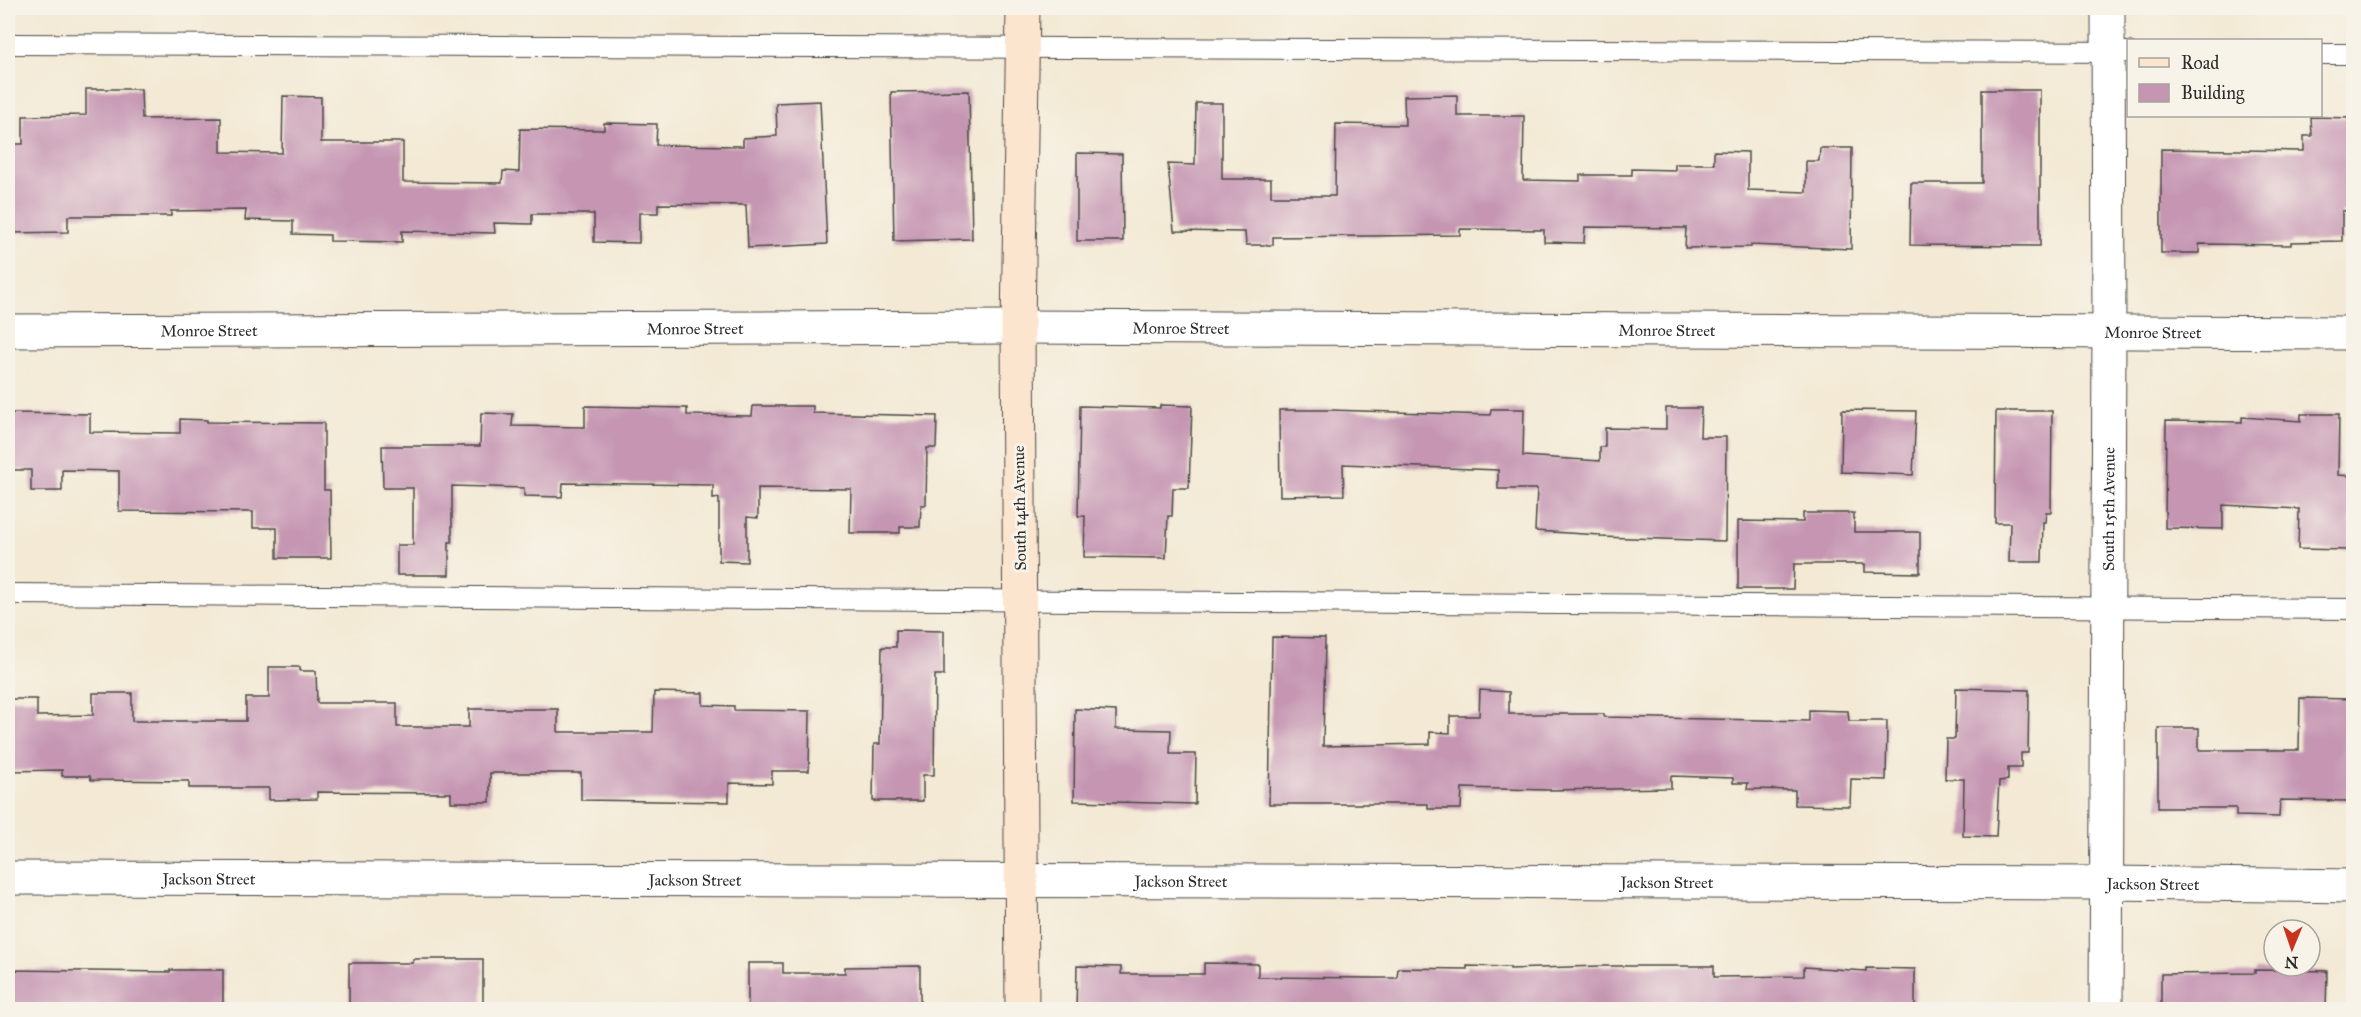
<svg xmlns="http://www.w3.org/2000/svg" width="2361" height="1017" font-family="'IM FELL Great Primer',serif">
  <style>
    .building { fill: #c595b2 }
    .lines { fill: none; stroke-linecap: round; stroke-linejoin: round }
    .lane-casing { stroke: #494844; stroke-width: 22 }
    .street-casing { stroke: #494844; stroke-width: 35 }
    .secondary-casing { stroke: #494844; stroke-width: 35 }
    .lane { stroke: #fff; stroke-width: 20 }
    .street { stroke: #fff; stroke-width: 33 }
    .secondary { stroke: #fce5cf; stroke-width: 33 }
    .labels { text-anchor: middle; stroke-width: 6; stroke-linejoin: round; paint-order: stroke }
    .street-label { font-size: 16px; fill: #2b2b2b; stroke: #f7f3e8 }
  </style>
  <rect width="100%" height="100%" fill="#f7f3e8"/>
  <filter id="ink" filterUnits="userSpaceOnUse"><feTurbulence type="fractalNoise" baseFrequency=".0167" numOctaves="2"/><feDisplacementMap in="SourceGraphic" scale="12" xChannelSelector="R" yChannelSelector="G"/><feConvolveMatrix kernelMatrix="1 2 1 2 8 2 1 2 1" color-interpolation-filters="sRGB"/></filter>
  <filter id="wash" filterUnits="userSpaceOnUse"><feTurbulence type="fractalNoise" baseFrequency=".008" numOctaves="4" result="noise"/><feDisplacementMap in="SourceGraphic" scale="24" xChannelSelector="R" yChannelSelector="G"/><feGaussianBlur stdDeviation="1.35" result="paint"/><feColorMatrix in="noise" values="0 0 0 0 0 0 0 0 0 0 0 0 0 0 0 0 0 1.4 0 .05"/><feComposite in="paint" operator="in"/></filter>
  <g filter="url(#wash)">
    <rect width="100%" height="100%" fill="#f3e9d4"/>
    <g id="blocks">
      <path class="building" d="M86,89H141L142,119L221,118V152L282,153L283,96L321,97V142H403V182L502,183L503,171L519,172L520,129L604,130V123L657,124L656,145L743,146V138L777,136L776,103L820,101L827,244L748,248L746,205L658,204V213H639V243L594,242V214H532V224L494,223L495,233L402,231V242L330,241V235L293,234V221L245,220L246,210L171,211V216H68V232L8,233V144H23V116L86,115Z
        M1982,90H2040V246L1910,245L1911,183H1982Z
        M969,91L972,239L894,241L891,92Z
        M1457,95V116H1524L1523,180L1580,181V175H1632V169L1675,170V164H1714V151L1748,152V190L1806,192V161H1819L1820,148H1852L1851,249L1751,245V247L1685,248L1686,228L1585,227L1584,243L1544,242V230L1460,229V235L1273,237V245H1246L1245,232L1174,231L1168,164L1195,165L1196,103H1222V179H1271V196H1335L1336,124L1405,125L1404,96Z
        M2311,117L2354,118V211H2342V241L2291,242V245L2199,244V253H2161V149L2304,151V136H2312Z
        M1077,153L1122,154L1123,241H1077Z
        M1160,405L1192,406L1189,488H1173L1172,516H1168L1166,558L1084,557L1085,516H1078L1080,406L1160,408Z
        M585,406L687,408V415L752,416L753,406H813V413L937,416L936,448H927L926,505H921L920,527H900V533H850L851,489L758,488V518L747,517V562L719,561V498L713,499V485L563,483L562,497L524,496V488L452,486V542H449V575H397V545H413V488H383L382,446H480L481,413L513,414L512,426L585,427Z
        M1666,408H1701L1700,437H1726L1725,541L1600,537V535L1535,531L1537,489H1498V470L1343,464L1344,495L1280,496L1279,410H1330L1490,415L1491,409H1524L1523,456L1600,461V447H1605V428L1666,429Z
        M1842,410L1916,411L1913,475L1841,472Z
        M1996,411H2052L2051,512H2046L2045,522H2043L2042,562H2009L2010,523H1995Z
        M9,413L90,414V432L180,433V419L207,420V422L324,423V490H330L331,558H277V528H253V512L119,511V471L62,470V491H31V470H8Z
        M2301,414H2339L2338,475L2352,476L2350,550L2298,549L2299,509L2223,505V529L2165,528L2166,421L2242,422V417L2301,421Z
        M1803,513H1854V532H1920V573L1865,572V564H1794L1793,589H1738V521L1803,522Z
        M896,630L944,631V675H935L934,775H923V801H873L874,744H880L882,647H896Z
        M1272,637L1325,638L1323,746L1430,744V732L1450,733V716H1479L1480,690L1509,692V714H1604V717L1809,721V710L1848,711L1849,721H1887L1886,780L1851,779L1850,806L1795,805V790L1747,789L1748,783H1733V778L1671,776V788L1548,790L1462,788L1461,809H1428V804H1269Z
        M269,667H300V671H316L317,703H397V727H469V709H558V732H653L654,692L703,693V705L734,706V710L810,711L809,771H772V784L729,783V802L581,800V773H490V802H451V793L317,792V799L269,800V788H189V781L91,780L90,776H62V770L8,771V699H37V716L93,715V693H132V721H246V698H269Z
        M1956,688L2029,690L2028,753H2021V768H2008V780L1999,781L1996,837L1963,836L1964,779H1945L1946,739H1955Z
        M2300,698L2352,699L2351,801L2280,800L2279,817L2236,816V808H2158V728H2199V750H2299Z
        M1075,709L1116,711V729L1171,730L1170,754H1196L1195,804L1074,801Z
        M413,959H483V1010H349V963H413Z
        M748,963H783V973H845V967L920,966V1010H748Z
        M1204,963L1258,964V977L1374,978H1397L1398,968L1467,969V966L1510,967V969L1599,966H1714V977L1804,976V967L1866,971V968L1915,969V1010H1076L1077,966L1121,967V974H1204Z
        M8,970L170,972V970H223V1010H8Z
        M2255,970L2327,971L2326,1010H2161V974L2255,973Z"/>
    </g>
  </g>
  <g filter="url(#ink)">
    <use href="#blocks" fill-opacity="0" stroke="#494844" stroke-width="1.5"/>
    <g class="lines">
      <g class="lane-casing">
        <path id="lane" d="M8,44L2128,52
          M2320,54H2354
          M8,594L2354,609"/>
      </g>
      <g class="street-casing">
        <g id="street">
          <path id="s1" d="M8,331L1018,327L2354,333"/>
          <path id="s2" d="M8,878L2106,883L2354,886"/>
          <path id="s3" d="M2106,1010L2109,332L2108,8"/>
        </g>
      </g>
      <g class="secondary-casing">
        <path id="secondary" d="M1022,1010L1018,327L1023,8"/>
      </g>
      <use href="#lane" class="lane"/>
      <use href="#street" class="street"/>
      <use href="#secondary" class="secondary"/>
    </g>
  </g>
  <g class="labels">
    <g class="street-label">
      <text dy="6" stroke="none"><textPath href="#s1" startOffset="1173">Monroe Street</textPath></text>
      <text dy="6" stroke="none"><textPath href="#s1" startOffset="687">Monroe Street</textPath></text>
      <text dy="6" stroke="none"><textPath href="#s1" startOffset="201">Monroe Street</textPath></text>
      <text dy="6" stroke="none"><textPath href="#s1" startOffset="1659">Monroe Street</textPath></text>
      <text dy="6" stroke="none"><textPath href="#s1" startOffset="2145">Monroe Street</textPath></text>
      <text transform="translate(1019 508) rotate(-91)" y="6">South 14th Avenue</text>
      <text dy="6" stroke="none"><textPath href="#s3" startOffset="501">South 15th Avenue</textPath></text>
      <text dy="6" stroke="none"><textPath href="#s2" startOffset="201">Jackson Street</textPath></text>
      <text dy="6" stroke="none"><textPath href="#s2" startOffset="687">Jackson Street</textPath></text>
      <text dy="6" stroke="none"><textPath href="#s2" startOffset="1173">Jackson Street</textPath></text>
      <text dy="6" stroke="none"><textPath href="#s2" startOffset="1659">Jackson Street</textPath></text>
      <text dy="6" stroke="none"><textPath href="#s2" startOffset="2145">Jackson Street</textPath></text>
    </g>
  </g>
  <rect width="2361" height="1017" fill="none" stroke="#f7f3e8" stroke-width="30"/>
  <rect x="2127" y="39" width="195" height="78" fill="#f7f3e8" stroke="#a5a39c" stroke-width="1.5"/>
  <rect x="2139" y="58" width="30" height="9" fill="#fce5cf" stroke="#a5a39c" stroke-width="1.5"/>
  <text x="2181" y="69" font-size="18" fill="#2b2b2b">Road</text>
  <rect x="2139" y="84" width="30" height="18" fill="#c595b2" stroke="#a5a39c" stroke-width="1.5"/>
  <text x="2181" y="99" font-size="18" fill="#2b2b2b">Building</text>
  <g transform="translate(2292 948) rotate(182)"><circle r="28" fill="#f7f3e8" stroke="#a5a39c" stroke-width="1.5"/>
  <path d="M0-4.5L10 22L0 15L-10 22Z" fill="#c8321e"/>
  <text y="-9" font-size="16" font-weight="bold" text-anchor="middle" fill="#2b2b2b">N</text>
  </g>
</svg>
